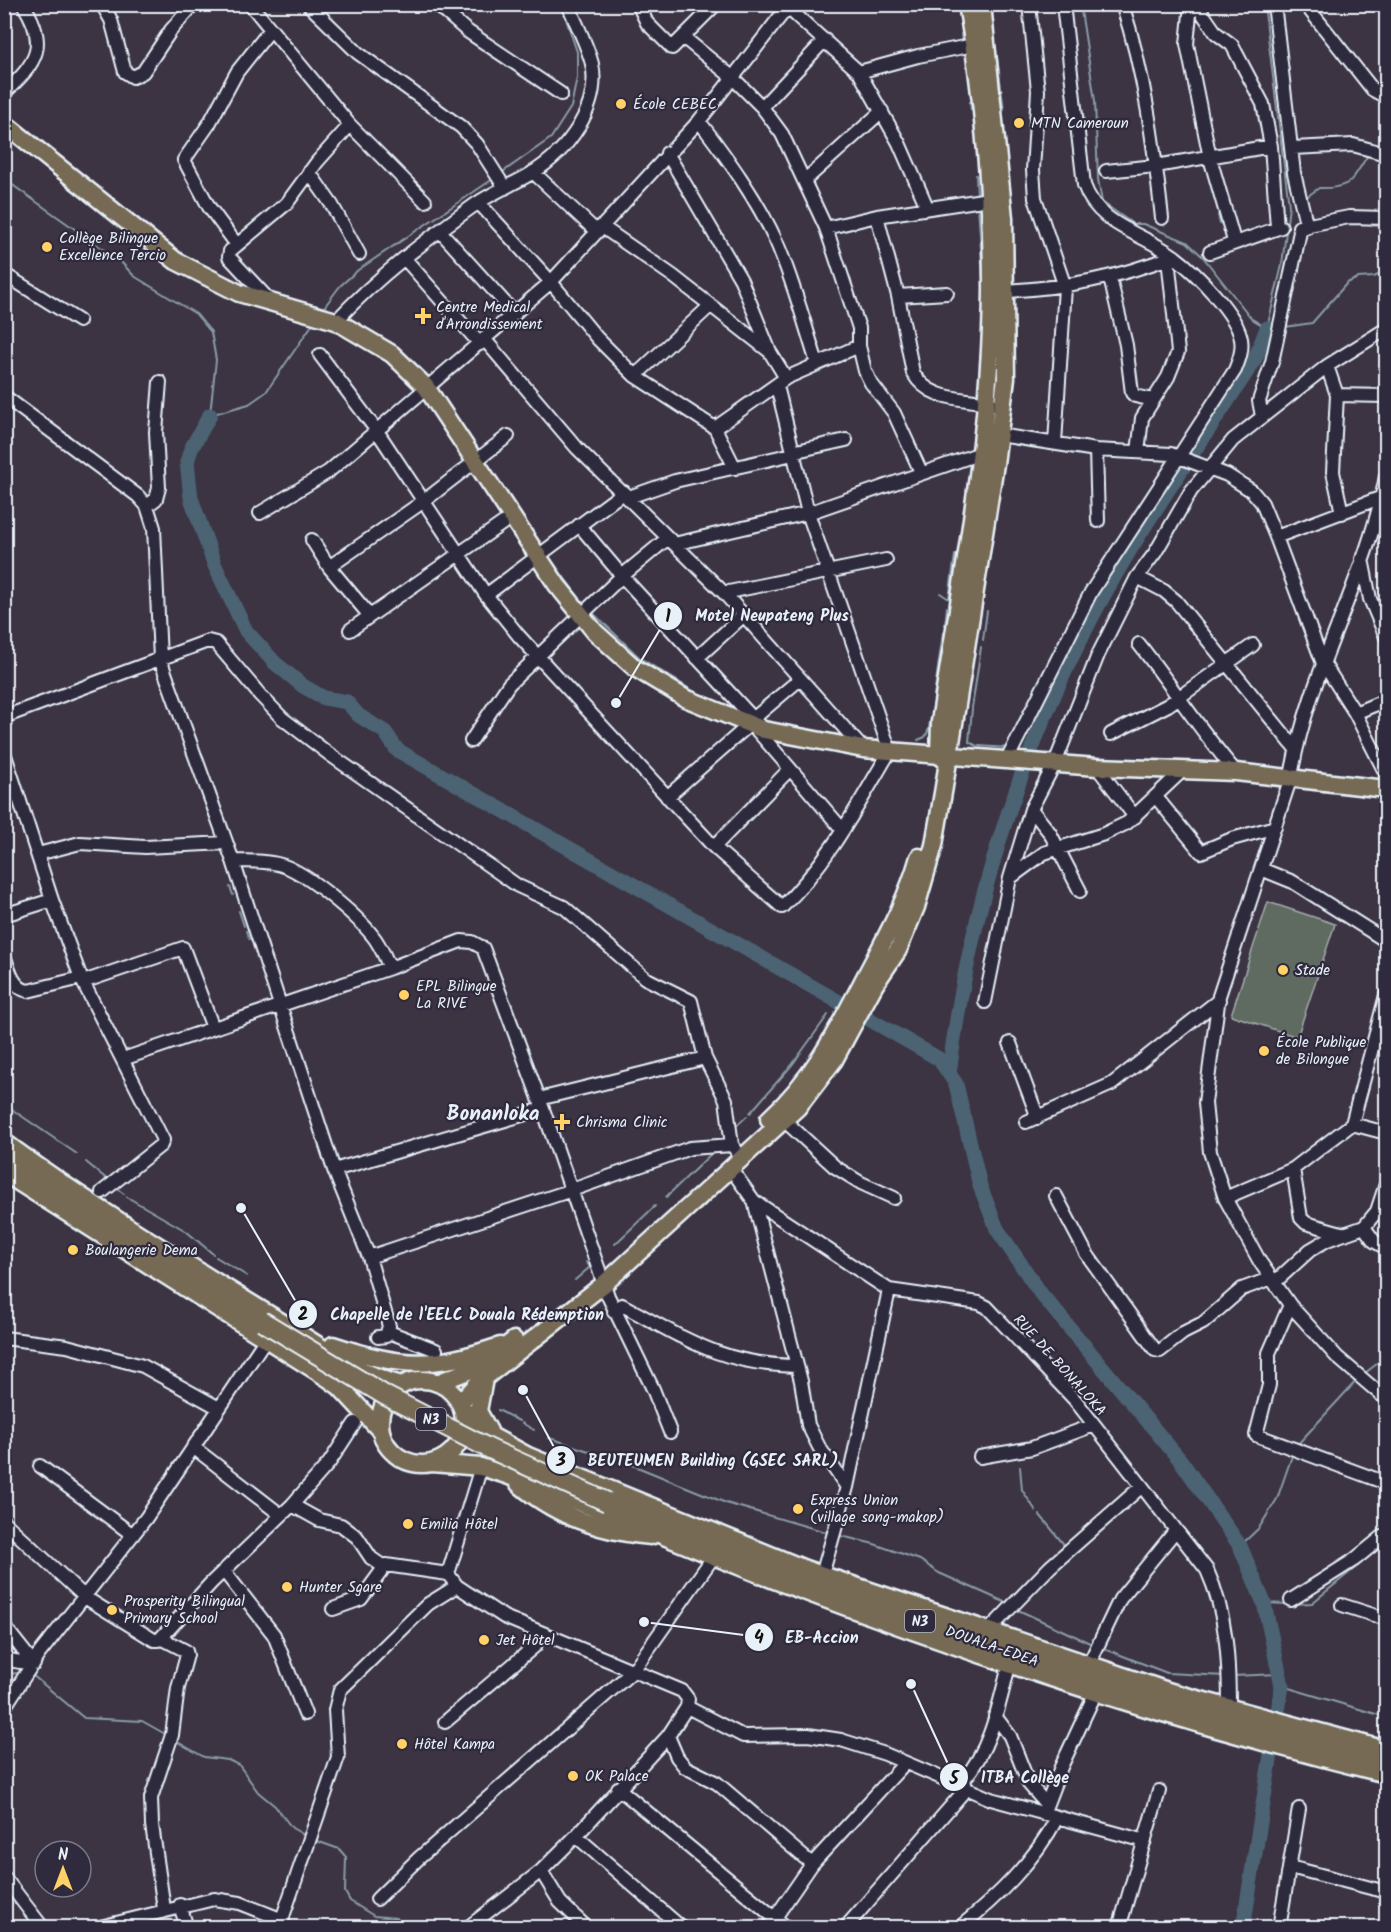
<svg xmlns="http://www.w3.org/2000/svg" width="1391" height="1932" font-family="Kalam,sans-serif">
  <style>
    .green { fill: #5e6b61; stroke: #a3aeac; stroke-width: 1.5 }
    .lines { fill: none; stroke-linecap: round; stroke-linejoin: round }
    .stream { stroke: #8a9ca8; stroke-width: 2 }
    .river { stroke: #4b6473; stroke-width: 15 }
    .minor-casing { stroke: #e8f1f8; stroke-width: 16 }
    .major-casing { stroke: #e8f1f8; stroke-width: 21 }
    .highway-casing { stroke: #e8f1f8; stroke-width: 22 }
    .minor { stroke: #2f2a3d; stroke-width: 12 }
    .major { stroke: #766a54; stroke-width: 16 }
    .highway { stroke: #766a54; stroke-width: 18 }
    .highway-bridge-casing { stroke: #e8f1f8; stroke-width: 22; stroke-linecap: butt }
    .highway-bridge { stroke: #766a54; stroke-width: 18 }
    .poi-dot { fill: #ffd166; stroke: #2f2a3d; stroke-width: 2 }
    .labels { text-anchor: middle; stroke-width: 4.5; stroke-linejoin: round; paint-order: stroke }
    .shield { fill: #2f2a3d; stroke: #b0b5c0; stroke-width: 1.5 }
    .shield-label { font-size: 14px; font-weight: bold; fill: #e8f1f8 }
    .poi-label { font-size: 15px; fill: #e8f1f8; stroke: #2f2a3d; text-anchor: start }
    .street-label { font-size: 15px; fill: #e8f1f8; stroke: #2f2a3d }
    .district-label { font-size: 21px; font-weight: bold; fill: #e8f1f8; stroke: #2f2a3d }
    .leader { fill: none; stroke: #e8f1f8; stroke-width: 2 }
    .callout-dot { fill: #e8f1f8; stroke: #2f2a3d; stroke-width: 2 }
    .mark-label { font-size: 18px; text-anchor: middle; font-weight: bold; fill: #111 }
    .callout-label { font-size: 16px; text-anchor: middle; font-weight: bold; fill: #e8f1f8; stroke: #2f2a3d; stroke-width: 4.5; stroke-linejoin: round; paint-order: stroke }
  </style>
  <rect width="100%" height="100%" fill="#3c3343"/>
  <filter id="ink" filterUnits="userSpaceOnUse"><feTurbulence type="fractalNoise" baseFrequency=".0167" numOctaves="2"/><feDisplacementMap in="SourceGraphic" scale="12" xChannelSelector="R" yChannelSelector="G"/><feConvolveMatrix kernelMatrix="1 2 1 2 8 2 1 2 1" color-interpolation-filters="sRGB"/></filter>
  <g filter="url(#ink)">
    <path class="green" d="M1268,902L1335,924L1297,1037L1231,1015Z"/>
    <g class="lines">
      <path class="stream" d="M1080,4L1095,101L1098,179L1102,202L1133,224H1143L1187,242L1203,257L1252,319L1267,328H1276
        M1264,4L1289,206L1282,265L1267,328
        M961,34L962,42
        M994,35L1004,110
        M970,102L971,110
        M500,174L551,138L571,107L577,77V52L561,4
        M976,175L977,196
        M4,179L120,261L134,276L196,314L211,332L216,360L210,414
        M1305,198L1319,188C1351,189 1351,181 1368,155
        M978,205L984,295
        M1218,215L1220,224
        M322,310L340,286L358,270L493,179
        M1285,327L1312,323L1347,283L1358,278L1374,277L1386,271
        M210,415L249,404L266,392L314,322
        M598,504L614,491
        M960,546L969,482
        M552,561L584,604
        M940,593L949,599L955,555
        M591,611L640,658L700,695
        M945,625L947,607
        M983,640L987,611
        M934,696L943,633
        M972,708L981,647
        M929,727L931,718
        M860,739L868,740
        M918,740L925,737L929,729
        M969,742L972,709
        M969,742L977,746
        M979,746L1009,748
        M1024,752L1033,753
        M1046,754L1053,755
        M1073,757L1094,758
        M230,887L233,895
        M239,911L244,926
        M246,931L249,939
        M792,1065L828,1015
        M4,1104L77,1154
        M750,1113L791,1066
        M733,1129L747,1116
        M86,1162L109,1181
        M116,1188L124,1194
        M127,1197L186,1231L213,1254
        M666,1197L714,1151
        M567,1200L570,1208
        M700,1210L706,1204
        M576,1223L579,1233
        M665,1240L691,1217
        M615,1244L655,1206
        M216,1257L247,1276
        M575,1280L590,1267L586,1262
        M1365,1373L1386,1357
        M498,1410L519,1421
        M522,1423L534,1430
        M549,1438C569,1443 590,1454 610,1456L726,1503L829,1533
        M1297,1445L1358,1379
        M1020,1467L1022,1490L1036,1511
        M1040,1515L1066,1547
        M837,1535L874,1544L920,1560L939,1573L1009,1604
        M1240,1546L1259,1528L1277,1499L1293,1453
        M1264,1603L1288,1604
        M1294,1604L1312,1603L1386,1543
        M1016,1609L1092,1644
        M1100,1647L1167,1673L1225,1676
        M4,1674L20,1673
        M31,1674L84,1718L142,1721L167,1735
        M1233,1676L1280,1674
        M1282,1686L1386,1717
        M174,1740L204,1757L228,1760L239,1765L258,1792L275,1806L292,1828L306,1836
        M314,1840L339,1849L346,1857L345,1892L350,1901L374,1916L397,1918L405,1928"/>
      <path class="river" d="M210,415L191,449L187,462L191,498L215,566L246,631L275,663L303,686L324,698L347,702L358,715L385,732L397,750L939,1059L956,1084L980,1186L997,1229L1041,1294L1181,1461L1240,1546L1264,1603L1282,1686L1243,1928
        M949,1074C971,895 1030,720 1121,565C1162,495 1211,428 1255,359L1267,328"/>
      <g class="minor-casing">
        <path id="minor" d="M102,4L111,20L125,72L133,77L143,72L171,30L194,4
          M250,4L350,125L425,201
          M308,4L358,53L461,127L477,144L505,188
          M436,4L467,31L561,94
          M638,4L647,23L672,48L716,4
          M1029,4L1038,91L1033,170L1035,198L1065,287L1055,443
          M1122,4C1145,74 1154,146 1162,218
          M1191,4L1187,44L1210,158L1234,241
          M1196,4L1216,33L1232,45L1263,104L1271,146L1277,227
          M1274,4L1294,173L1307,227
          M1305,4L1373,90L1386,97
          M788,8L859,72L899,143L927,207
          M271,29L237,72L209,124L184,160L209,207L237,245L287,203L317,162L350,125
          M683,37L732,77L762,107L782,134L826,228L859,328V346L865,371L871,383L894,413L921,472
          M859,72L918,56L974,45
          M4,93C37,63 49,45 23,4
          M762,107L825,40
          M699,121C728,159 756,197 776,241C793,280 804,322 817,363
          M1293,148L1353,145L1386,154
          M667,153L741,280L770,352L786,378
          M1106,171L1156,166L1271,146
          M309,172L332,205L359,254
          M533,172L597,232
          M804,181L882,111
          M479,203L551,282L597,338L635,376L715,428L735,468
          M877,216L898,296L913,373C930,402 962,397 992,404
          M601,226L673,276L769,351
          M1299,227L1349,217L1386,218
          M826,228L877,216L989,199
          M440,231L515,314
          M237,245L230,251L229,257L271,302
          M1210,252L1281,227
          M405,259L480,344
          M4,274L79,321
          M1110,278L1126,345L1132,393L1135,396L1153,400
          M1006,291C1070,287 1113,279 1174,256
          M898,296L947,293
          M336,321C377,277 427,239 476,204C493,192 514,184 532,173C567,152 601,107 592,64C587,44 576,24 568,4
          M485,340L577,448L724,593L863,749
          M320,355L377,431L486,595L519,636L714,847L782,907C828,863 858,805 890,751L808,513L777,386
          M1327,366L1337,395L1333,472L1342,513
          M635,376L710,306
          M1337,395L1386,396
          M4,396L138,496L147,506L154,528L160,659L233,861L334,1170L369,1257L389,1326L386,1336L378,1337
          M1262,416L1259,401L1272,362L1301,227
          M715,428L786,378L859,346
          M999,435L1096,450L1171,454L1227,475L1252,491L1262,503L1276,537L1322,661L1355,713L1386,774
          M1096,450L1098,521
          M792,452L846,440
          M1138,452L1142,418L1168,377L1178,352L1168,258
          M1386,476C1367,579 1308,672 1291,777L1219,996L1205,1103L1210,1152L1225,1198L1260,1262L1290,1305L1337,1357L1386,1399
          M629,497L675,481L793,454
          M147,506L156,499L159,488L156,432L160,382
          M260,513L328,472L551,282L699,121L790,4
          M579,525L622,576L761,727
          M1276,537L1385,496
          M312,540L329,567L370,616
          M674,544L808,513L981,453
          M1362,559L1370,599L1386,637
          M329,567L424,501L508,436
          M1137,577L1164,591L1176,601L1295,748
          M724,593L886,560
          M486,595L624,492
          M350,630L513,516
          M1139,644C1172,686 1201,732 1236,772
          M697,658L744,615
          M1355,713L1386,700
          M4,717L208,641L216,643L260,695L282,718L329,754L518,886L564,907L645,978L691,1001L705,1058L726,1100L732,1145L742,1158
          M753,719L800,679
          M755,728L843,830
          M1111,734L1168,705L1253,645
          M471,741L509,684L622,576L668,538
          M4,752L52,900L81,978L163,1140L161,1145L102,1192
          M1007,760L1091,592L1235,370C1239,360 1243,350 1241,339C1237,314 1195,272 1175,257C1143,233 1098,226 1084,185L1063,4
          M1097,767L1135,817
          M667,797L749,725
          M1156,797L1201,852L1232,839L1275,827
          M1031,809L1050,833L1080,891
          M714,847L790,769
          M38,854L80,843L145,847L226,843
          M233,861C249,862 269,860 284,866C308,874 356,915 372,935C380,944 385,957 390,968
          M1261,869L1293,882L1386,941
          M1010,878L1044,853L1104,834L1127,823L1182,771
          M4,915L52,900
          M4,955C9,968 12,988 28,991L81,978
          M83,982L183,948L213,1028
          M985,1002L1010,878L1031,809L1055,763L1098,655L1137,577L1155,553L1191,491L1233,440L1327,366L1386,329
          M1010,1043L1038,1118
          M123,1059L390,968L461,941L472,942L483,948L543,1109L608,1296L653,1389L670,1432
          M539,1099L705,1058
          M784,1120L835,1167L861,1183L894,1198
          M1026,1122L1112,1084L1219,1000
          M1352,1124L1386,1133
          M731,1169L754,1201L889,1290L979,1303L987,1307L1075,1400L1207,1570C1227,1614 1229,1661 1229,1709
          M1293,1169L1301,1218L1306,1223L1345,1234
          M334,1170L543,1109
          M1056,1196L1086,1253L1155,1350L1160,1351L1183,1333L1203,1323L1242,1289L1272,1278
          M1225,1198L1293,1169L1352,1124L1386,995
          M754,1201L801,1381L808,1425L819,1447L847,1487
          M1364,1227L1374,1241L1386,1248
          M369,1257L569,1191L690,1148L732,1145
          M1275,1282L1310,1250L1327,1240L1364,1227L1377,1211L1386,1184
          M1290,1305L1269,1353V1385L1256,1435L1386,1483
          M614,1312L622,1305C686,1339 722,1365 797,1366
          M389,1332L436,1350
          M4,1338L67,1346L143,1366L219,1408
          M193,1447L281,1515
          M980,1457L1032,1448L1094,1425
          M40,1466L133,1535
          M292,1505L319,1520L341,1525L357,1537L371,1558L384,1567
          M4,1522L86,1598L154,1640H159L211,1583L292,1505L329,1463L355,1423
          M224,1571L274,1635L305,1714
          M448,1574L481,1467
          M822,1575L847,1487L889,1290
          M1291,1600L1354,1560L1386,1534
          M1342,1605L1386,1619
          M333,1609L361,1599L386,1565L448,1574L457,1586L504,1617L682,1691L688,1699L687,1707L668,1736L576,1836L541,1871L467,1928
          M4,1626L34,1664
          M989,1630L1050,1567L1142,1486
          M163,1639L186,1651L187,1655L178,1688L172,1735L151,1798L152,1825L164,1909
          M4,1659L20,1662L30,1661
          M1089,1664L1120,1599L1176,1530
          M687,1707L743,1736L808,1735L841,1740L885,1754L991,1799L1145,1841
          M4,1708L39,1654L146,1518L265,1340
          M995,1716L1010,1736L1029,1784L1046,1804
          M445,1722L535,1646L540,1632
          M668,1736L677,1757L685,1767L717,1783L812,1864
          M618,1788L787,1928
          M966,1789L964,1779C992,1747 999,1703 1010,1662
          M1043,1814L1061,1767L1096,1692
          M576,1836L682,1928
          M1290,1867L1386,1892
          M541,1871L560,1902L587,1928
          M4,1877L43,1928
          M377,1899L419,1858L632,1672L714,1556
          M180,1905L187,1928
          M96,1928L214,1899L240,1903L283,1920
          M279,1928L338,1757L335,1710L340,1690L428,1604L457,1586
          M768,1928L812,1864L905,1763
          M845,1928L966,1789
          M959,1928C997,1897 1034,1862 1057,1818
          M1119,1928L1159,1791
          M1279,1928L1299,1809"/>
      </g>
      <g class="major-casing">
        <path id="major" d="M4,123L176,261L239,293L336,321L392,354L426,387L557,585L595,632L635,668L685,698L764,730L863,749L1097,767L1236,772L1386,789
          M939,756L940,722C962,579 991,434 992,289C992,194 983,98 967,4
          M769,1119C813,1079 837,1031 864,979C885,939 907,900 919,857
          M4,1142C88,1204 177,1258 265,1312C309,1338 353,1373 402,1385
          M4,1173L329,1379L340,1387L379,1429
          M333,1345C403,1368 431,1369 500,1346
          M484,1379L478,1411L489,1431
          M380 1422a42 42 0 1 1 84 0a42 42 0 1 1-84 0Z
          M437,1383L481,1366L514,1340
          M460,1403L478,1383L604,1284L798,1107L834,1060L875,984L898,950L916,907L934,845L944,787L995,464L1006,378L1004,218L982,4
          M462,1408L484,1432L528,1456L805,1569L1171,1692L1386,1750
          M432,1463L481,1467L509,1476C601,1509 691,1548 782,1583C980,1658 1181,1724 1386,1774
          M519,1484C556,1516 603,1532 651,1536"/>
      </g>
      <g class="highway-casing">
        <path id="highway" d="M4,1156L91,1217L262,1321
          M607,1502C729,1554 852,1598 977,1641C1112,1687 1248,1730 1386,1762"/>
      </g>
      <use href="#minor" class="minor"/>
      <use href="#major" class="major"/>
      <use href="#highway" class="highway"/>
      <g class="highway-bridge-casing">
        <path id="highway-bridge" d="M262,1321L386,1396L490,1449L607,1502"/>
      </g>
      <use href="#highway-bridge" class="highway-bridge"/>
    </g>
  </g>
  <g class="poi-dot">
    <circle cx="621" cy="104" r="6"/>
    <circle cx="1019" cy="123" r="6"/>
    <circle cx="47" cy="247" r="6"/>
    <path d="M420 307h6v6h6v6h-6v6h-6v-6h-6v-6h6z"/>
    <circle cx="1283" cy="970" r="6"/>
    <circle cx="404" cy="995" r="6"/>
    <circle cx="1264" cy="1051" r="6"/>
    <path d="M559 1113h6v6h6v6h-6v6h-6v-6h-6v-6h6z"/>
    <circle cx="73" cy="1250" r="6"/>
    <circle cx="798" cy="1509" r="6"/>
    <circle cx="408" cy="1524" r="6"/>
    <circle cx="287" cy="1587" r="6"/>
    <circle cx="112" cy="1610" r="6"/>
    <circle cx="484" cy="1640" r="6"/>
    <circle cx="402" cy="1744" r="6"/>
    <circle cx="573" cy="1776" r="6"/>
  </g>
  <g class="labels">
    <g class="shield">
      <rect x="416" y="1408" width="30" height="22" rx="4.5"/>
      <rect x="905" y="1610" width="30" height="22" rx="4.5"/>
    </g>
    <g class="shield-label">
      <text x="431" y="1424">N3</text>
      <text x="920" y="1626">N3</text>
    </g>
    <g class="poi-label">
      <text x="633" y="109">École CEBEC</text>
      <text x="1031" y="128">MTN Cameroun</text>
      <text x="59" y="243">Collège Bilingue<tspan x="59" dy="17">Excellence Tercio</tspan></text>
      <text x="436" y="312">Centre Medical<tspan x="436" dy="17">d'Arrondissement</tspan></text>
      <text x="1295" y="975">Stade</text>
      <text x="416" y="991">EPL Bilingue<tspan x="416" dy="17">La RIVE</tspan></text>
      <text x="1276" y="1047">École Publique<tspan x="1276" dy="17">de Bilongue</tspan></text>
      <text x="576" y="1127">Chrisma Clinic</text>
      <text x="85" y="1255">Boulangerie Dema</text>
      <text x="810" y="1505">Express Union<tspan x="810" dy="17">(village song-makop)</tspan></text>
      <text x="420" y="1529">Emilia Hôtel</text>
      <text x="299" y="1592">Hunter Sgare</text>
      <text x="124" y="1606">Prosperity Bilingual<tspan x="124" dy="17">Primary School</tspan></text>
      <text x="496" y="1645">Jet Hôtel</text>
      <text x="414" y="1749">Hôtel Kampa</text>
      <text x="585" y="1781">OK Palace</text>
    </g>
    <g class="street-label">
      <text transform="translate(1060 1365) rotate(48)" y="5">RUE DE BONALOKA</text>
      <text transform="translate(992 1646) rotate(19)" y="5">DOUALA-EDEA</text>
    </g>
    <g class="district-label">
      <text x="493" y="1120">Bonanloka</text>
    </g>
  </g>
  <path class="leader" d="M616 703L668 616M241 1208L303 1314M523 1390L561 1460M644 1622L759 1637M911 1684L954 1777"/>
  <g class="callout-dot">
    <circle cx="616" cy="703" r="6"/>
    <circle cx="241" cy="1208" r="6"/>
    <circle cx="523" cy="1390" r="6"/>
    <circle cx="644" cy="1622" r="6"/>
    <circle cx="911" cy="1684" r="6"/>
    <circle cx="668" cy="616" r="15"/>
    <circle cx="303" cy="1314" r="15"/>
    <circle cx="561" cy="1460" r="15"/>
    <circle cx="759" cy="1637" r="15"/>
    <circle cx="954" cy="1777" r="15"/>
  </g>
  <g class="mark-label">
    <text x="668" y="622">1</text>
    <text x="303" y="1320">2</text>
    <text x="561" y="1466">3</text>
    <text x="759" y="1643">4</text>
    <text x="954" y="1784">5</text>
  </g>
  <g class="callout-label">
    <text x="772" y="621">Motel Neupateng Plus</text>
    <text x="467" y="1320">Chapelle de l'EELC Douala Rédemption</text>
    <text x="713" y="1466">BEUTEUMEN Building (GSEC SARL)</text>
    <text x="822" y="1643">EB-Accion</text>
    <text x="1025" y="1783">ITBA Collège</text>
  </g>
  <rect width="1391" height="1932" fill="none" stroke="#2f2a3d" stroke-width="24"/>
  <rect x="12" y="12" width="1367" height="1908" fill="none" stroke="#e8f1f8" stroke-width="2" filter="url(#ink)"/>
  <g transform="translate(63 1869)"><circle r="28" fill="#2f2a3d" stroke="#797a88" stroke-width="1.5"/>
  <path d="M0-4.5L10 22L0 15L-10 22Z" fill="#ffd166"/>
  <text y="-9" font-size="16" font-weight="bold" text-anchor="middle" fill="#e8f1f8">N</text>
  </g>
</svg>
